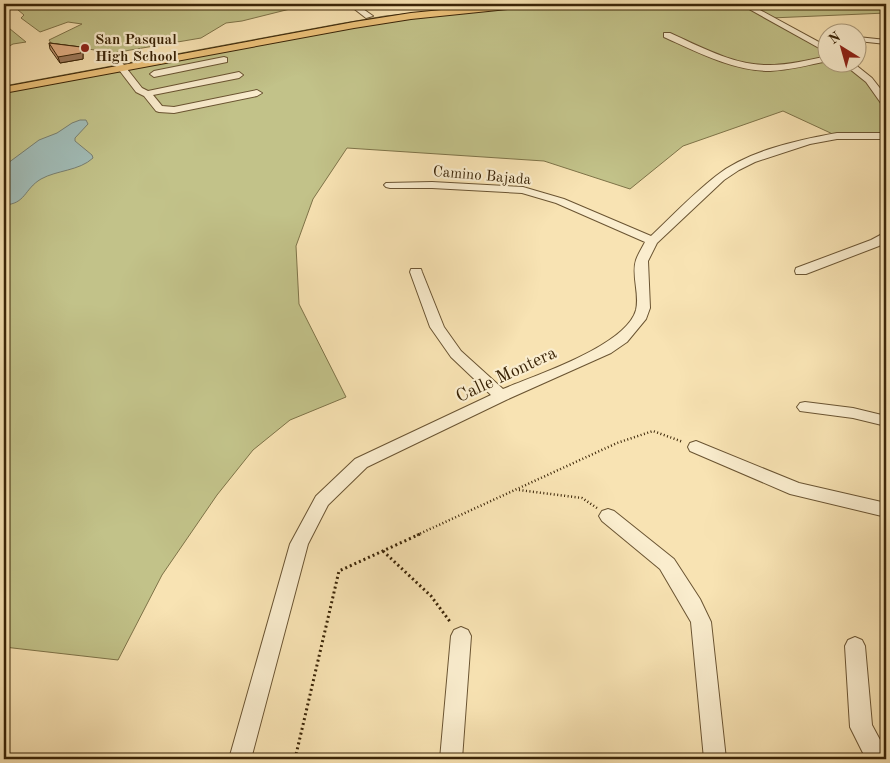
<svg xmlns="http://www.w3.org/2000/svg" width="890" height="763" font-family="'Old Standard TT',serif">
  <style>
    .green { fill: #c2c289; stroke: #7e7348 }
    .water { fill: #a1bcb7; stroke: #787f71 }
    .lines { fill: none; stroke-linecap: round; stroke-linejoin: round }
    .minor-casing { stroke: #6a5432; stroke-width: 2 }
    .major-casing { stroke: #3a2407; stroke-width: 2 }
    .path-far1 { stroke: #3a2407; stroke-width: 2.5; stroke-dasharray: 1 2.5; stroke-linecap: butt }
    .path { stroke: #3a2407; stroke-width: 3; stroke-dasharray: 2 3; stroke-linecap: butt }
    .minor { fill: #faedce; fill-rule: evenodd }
    .major { fill: #ecc27a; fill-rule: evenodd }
    .wall { fill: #c39772; stroke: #3a2407 }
    .shaded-wall { fill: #9f7b5d; stroke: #3a2407 }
    .building { fill: #e3b085; stroke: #3a2407 }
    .poi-dot { fill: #8f2418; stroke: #faedce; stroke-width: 2 }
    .labels { text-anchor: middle; stroke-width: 4.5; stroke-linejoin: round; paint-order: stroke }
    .far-poi-label { font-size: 15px; font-weight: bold; fill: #3a2407; stroke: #faedce; text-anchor: start }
    .far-street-label { font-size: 15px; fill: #3a2407; stroke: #faedce }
    .street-label { font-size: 18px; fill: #3a2407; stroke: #faedce }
  </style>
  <rect width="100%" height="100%" fill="#f8e3b3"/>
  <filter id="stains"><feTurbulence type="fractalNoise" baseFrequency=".004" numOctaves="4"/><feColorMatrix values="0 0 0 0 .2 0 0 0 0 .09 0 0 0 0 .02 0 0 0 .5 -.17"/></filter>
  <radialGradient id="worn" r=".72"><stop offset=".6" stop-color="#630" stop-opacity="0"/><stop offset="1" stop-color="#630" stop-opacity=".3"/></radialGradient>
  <path class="green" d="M11,4H303L306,5L242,21L226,23L201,38L113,53L51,43L49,40L82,24L68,22L40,32L21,18L24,15Z
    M501,4H886V13L771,18L827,51L828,62L845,63L856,69L884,99L886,104V136H837L783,111L683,146L630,189L544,161L347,148L313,199L296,246L299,304L346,397L290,420L253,450L217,495L162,575L118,660L4,647V86L338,24L385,16Z
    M4,24L26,42L13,44L4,49Z"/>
  <path class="water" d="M80,120H86L88,124L75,138V141L92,155L93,158C79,171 57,170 41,179C24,189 26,204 4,205V166L39,140L57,133L72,123Z"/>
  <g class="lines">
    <g class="minor-casing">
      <path id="minor" d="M348,4H356L373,16L366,18Z
        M740,4H749L828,47V53Z
        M664,33H670C701,47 735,66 770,65C789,65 809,60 828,56V61C809,65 790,70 770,71C733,71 697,52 664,37Z
        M858,37L886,40V44L858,41Z
        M224,57L227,58V62L154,77L150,74L154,71Z
        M117,59L120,60L142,88L148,91L239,72L243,75L239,78L153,95L162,106L174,107L257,90L262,93L257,96L174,113L159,112L156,111L144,96L136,92L113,62Z
        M841,62H852L872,78L886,96V107L883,106L866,82Z
        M837,133H886V139H837L810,144L755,162L739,170L724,180L657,243L648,261L650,308L646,319L627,342L611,353L506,400L367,467L328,505L308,544L251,759H229L290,544L316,496L355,459L491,395L451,357L430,327L410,272L411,269H421L422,272L444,327L461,351L503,389C536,375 626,346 636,310C640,294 631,275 636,260C638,254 642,248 645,242L556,203L522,193L432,188H390L386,187L384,185L386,183L432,182L523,187L564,199L651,236C672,216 693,194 716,176C747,151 798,140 837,133Z
        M886,232V241L879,246L806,274H796L795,271L796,268L871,240Z
        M805,402L853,408L886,416V426L853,418L800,411L797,407L800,403Z
        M696,441L799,483L886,503V517L790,494L690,451L688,447L690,443Z
        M608,509L614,511L674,559L700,599L711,622L726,759H704L691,622L660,569L602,521L599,516L602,511Z
        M461,627L468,630L471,636L462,759H440L451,636L454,630Z
        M855,637L862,640L865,646L872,725L886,751V759H866L850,727L845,646L848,640Z"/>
    </g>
    <g class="major-casing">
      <path id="major" d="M502,4H531L526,7L411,19L354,28L4,93V87L354,22L411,13Z"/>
    </g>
    <path class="path-far1" d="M519,490L582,498L597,508
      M417,535L617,443L653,431L683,442"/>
    <path class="path" d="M383,551L431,596L451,623
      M295,759L339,571L420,534"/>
    <use href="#minor" class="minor"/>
    <use href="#major" class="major"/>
  </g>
  <path class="wall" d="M49,43L81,47L83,53V59L60,63L50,49Z"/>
  <path class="shaded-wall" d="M81,47L83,53V59L60,63L58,57Z"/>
  <path class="building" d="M49,43L81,47V53L58,57Z"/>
  <circle class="poi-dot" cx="85" cy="48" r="5"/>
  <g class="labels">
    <g class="far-poi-label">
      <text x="95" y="44">San Pasqual<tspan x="95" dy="17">High School</tspan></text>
    </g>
    <g class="far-street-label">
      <text transform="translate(482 175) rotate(5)" y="5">Camino Bajada</text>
    </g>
    <g class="street-label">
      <text transform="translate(506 374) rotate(-25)" y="6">Calle Montera</text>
    </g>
  </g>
  <rect width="890" height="763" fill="none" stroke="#f8e3b3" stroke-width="20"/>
  <rect x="5" y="5" width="880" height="753" fill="none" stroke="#3a2407" stroke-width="2.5"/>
  <rect x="10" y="10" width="870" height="743" fill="none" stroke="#3a2407"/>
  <g transform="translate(842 48) rotate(323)"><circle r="24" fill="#faedce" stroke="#ad9d7e"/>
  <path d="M0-4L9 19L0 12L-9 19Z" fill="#8f2418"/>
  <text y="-8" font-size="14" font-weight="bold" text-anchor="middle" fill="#3a2407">N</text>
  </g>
  <rect width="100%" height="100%" filter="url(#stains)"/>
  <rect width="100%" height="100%" fill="url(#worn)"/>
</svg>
